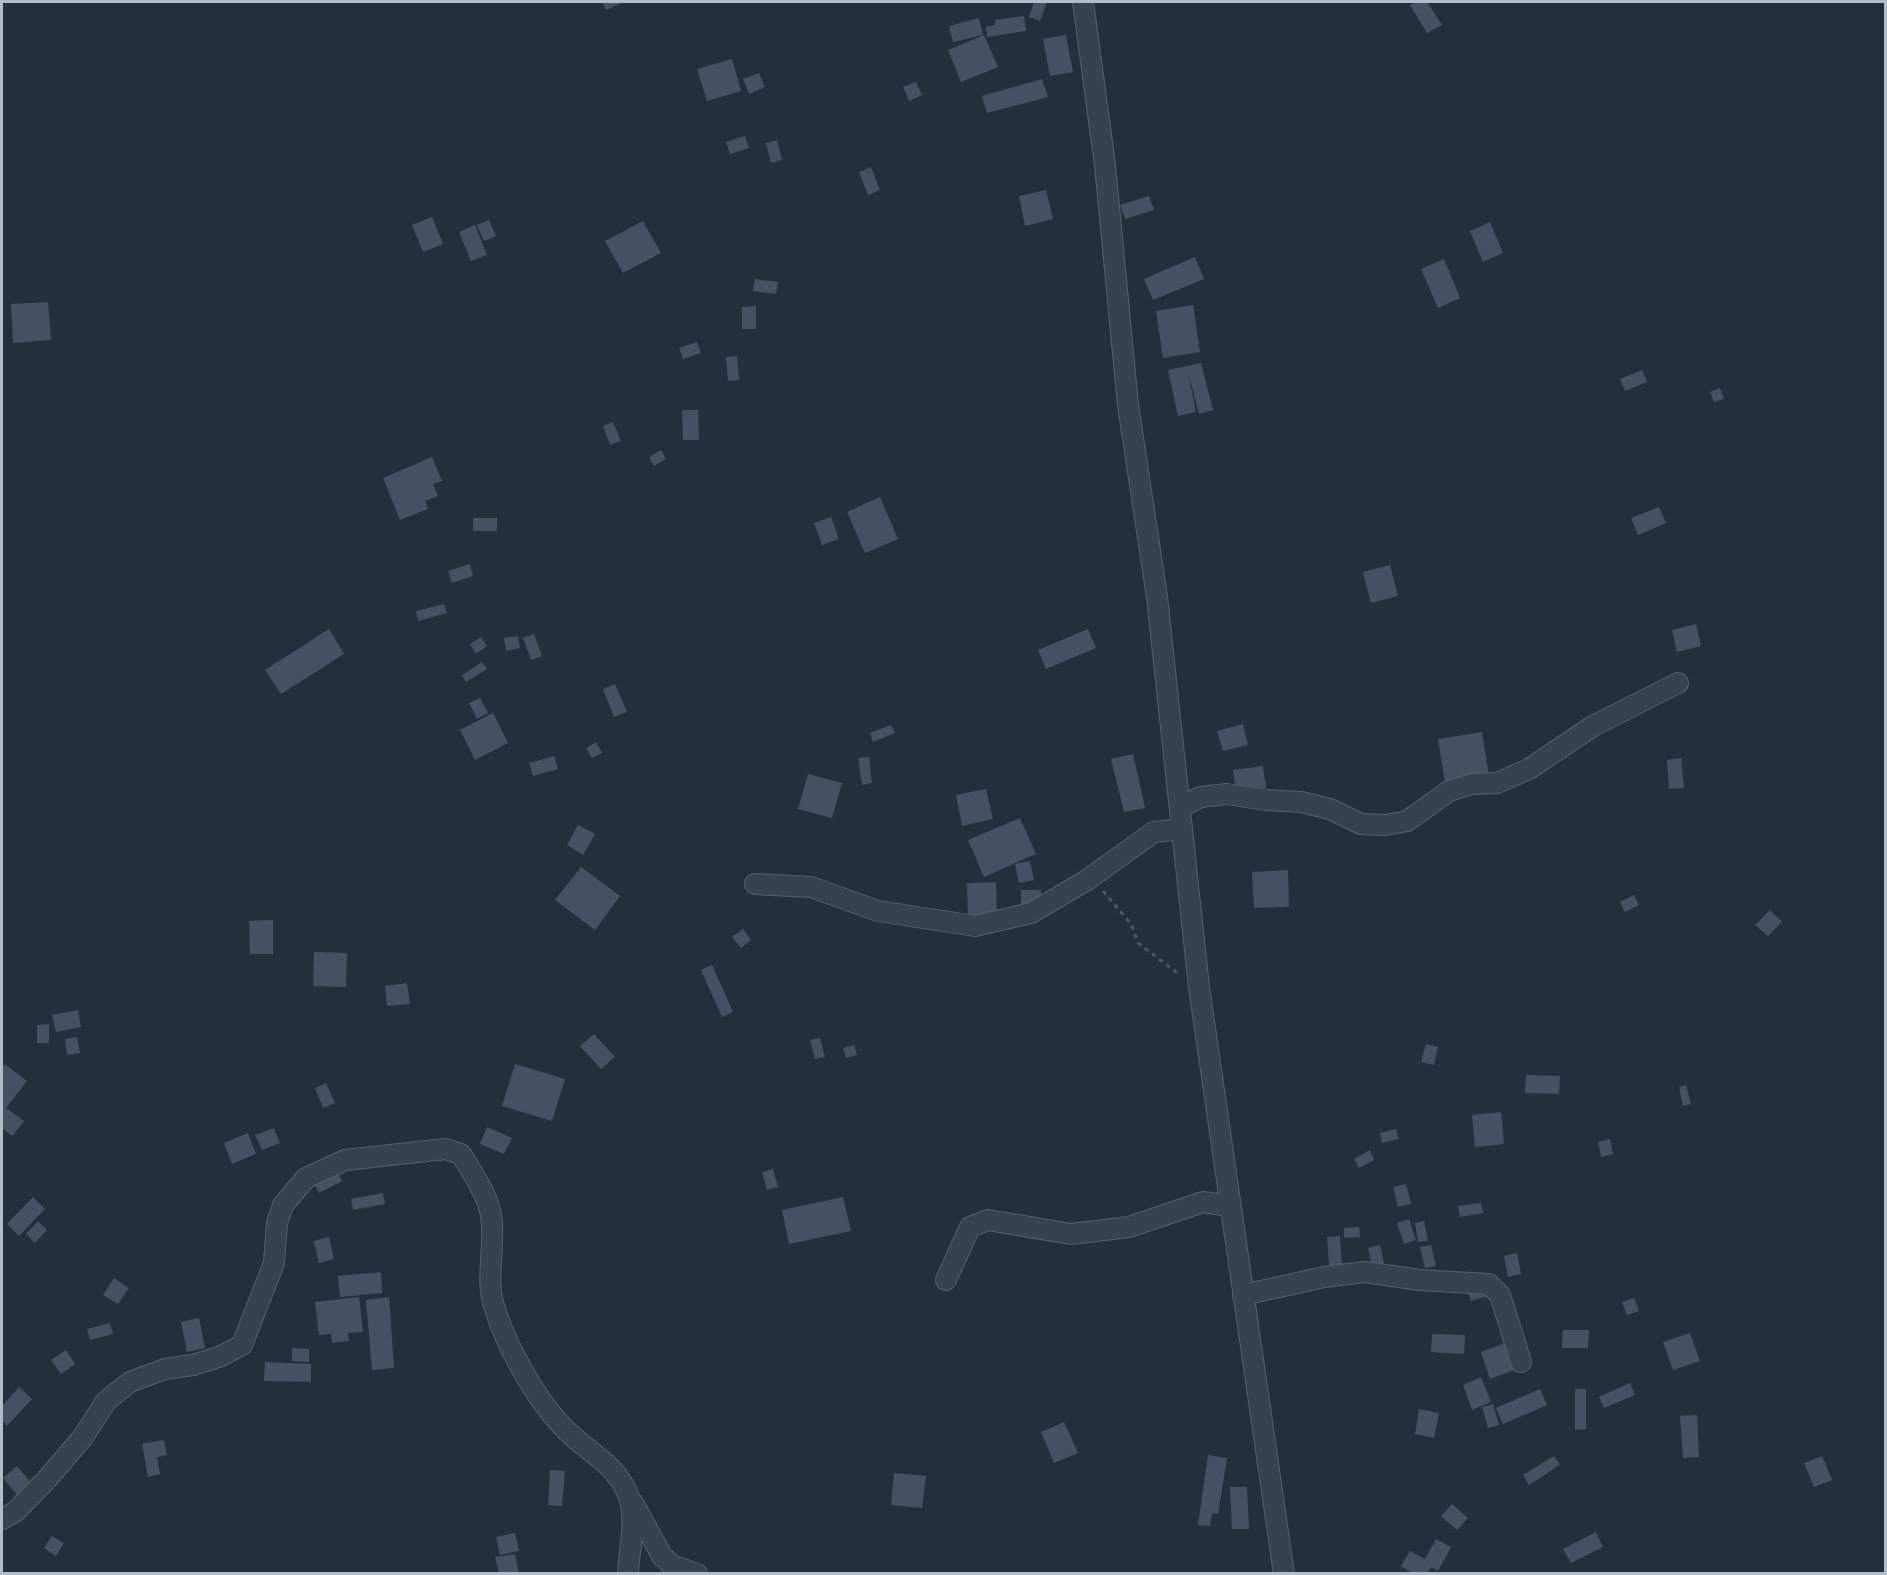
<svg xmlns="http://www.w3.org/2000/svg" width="1887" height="1575" font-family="'Titillium Web',sans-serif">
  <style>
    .building { fill: #455162 }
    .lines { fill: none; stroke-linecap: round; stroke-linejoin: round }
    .minor-casing { stroke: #565f6c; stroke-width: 22 }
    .path { stroke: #44595c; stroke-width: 3; stroke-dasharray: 4.5 4.5; stroke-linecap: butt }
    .minor { stroke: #38414e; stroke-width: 20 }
  </style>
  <rect width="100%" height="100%" fill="#242f3e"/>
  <path class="building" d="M602,2H624L606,10Z
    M1034,2H1047L1040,21L1029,17Z
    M1416,2H1427L1442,25L1427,33L1410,5Z
    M1024,16L1026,31L987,37L986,27L995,25V20Z
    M979,18L983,35L953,42L949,26Z
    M984,35L998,67L961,82L948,50Z
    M1066,35L1073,72L1050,76L1043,39Z
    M732,59L741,91L707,101L697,69Z
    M759,73L765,87L749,94L743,79Z
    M1042,79L1048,97L987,113L982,96Z
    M916,82L922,95L909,101L903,87Z
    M745,136L749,148L730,154L726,142Z
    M777,140L782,160L771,163L766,143Z
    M871,167L880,190L868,195L859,172Z
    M1046,190L1053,219L1025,226L1019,196Z
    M1149,196L1154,210L1125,219L1120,205Z
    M432,217L443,244L423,252L412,225Z
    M489,220L496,236L484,241L477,225Z
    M643,221L661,253L623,273L605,241Z
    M1490,222L1503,253L1483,262L1470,231Z
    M475,225L487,255L471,261L459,232Z
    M1195,257L1204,279L1153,300L1144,279Z
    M1444,259L1460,298L1438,308L1421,269Z
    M755,279L778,282L776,294L753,291Z
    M48,302L51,340L13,343L11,304Z
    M1193,305L1200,352L1163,358L1156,311Z
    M756,306V329H742V307Z
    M697,342L701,353L683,359L679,348Z
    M737,356L739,380L728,381L726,357Z
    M1201,363L1213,410L1199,414L1188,372L1196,412L1178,416L1168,370Z
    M1642,370L1647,382L1625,391L1620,379Z
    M1720,388L1724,399L1714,402L1710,392Z
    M682,410H698L699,440H683Z
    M613,422L621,441L610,445L603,426Z
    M661,450L666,459L654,466L649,457Z
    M432,457L442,481L433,484L438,496L425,501L428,509L400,520L383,478Z
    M880,497L898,539L865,553L847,512Z
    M1659,507L1666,523L1638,535L1631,518Z
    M831,517L839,539L822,545L814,523Z
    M473,518H497V531H473Z
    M470,564L473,576L452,583L448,571Z
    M1390,565L1398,596L1371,603L1363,572Z
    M444,604L447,613L418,621L416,611Z
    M1696,624L1701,646L1677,652L1672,630Z
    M329,629L344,654L281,694L265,670Z
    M1088,629L1096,648L1046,669L1038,650Z
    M534,634L542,656L531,660L523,638Z
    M518,636L520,648L506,651L504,638Z
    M481,637L487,646L476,654L470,644Z
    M482,662L487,669L466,682L462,675Z
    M615,684L627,712L614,717L603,689Z
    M480,698L488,713L477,719L469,703Z
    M493,713L508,743L475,760L460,730Z
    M1243,724L1248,745L1223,751L1217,731Z
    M891,725L895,733L873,742L870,733Z
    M1482,732L1490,782L1446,789L1438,739Z
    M596,742L602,753L592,758L586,748Z
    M1133,754L1145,808L1124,812L1111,759Z
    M554,756L558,769L533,776L529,763Z
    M869,757L872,783L862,785L858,758Z
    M1681,758L1684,788L1669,789L1667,760Z
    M1263,766L1266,788L1236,792L1233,770Z
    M808,774L842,783L832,818L798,809Z
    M986,789L993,819L962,826L956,795Z
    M1020,818L1036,854L984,877L968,840Z
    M578,825L595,834L583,855L567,845Z
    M1030,861L1034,880L1019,883L1015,864Z
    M581,867L620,896L595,930L555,900Z
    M1288,870L1289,907L1254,908L1252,872Z
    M996,882L997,915L968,917L967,883Z
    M1021,890H1041V911L1021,912Z
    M1634,895L1639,905L1625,912L1620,902Z
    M1770,910L1782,922L1768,936L1755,925Z
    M273,920V954H250L249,921Z
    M743,929L751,940L741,948L732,937Z
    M314,952L347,953L346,987L313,986Z
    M712,965L733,1012L722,1017L701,970Z
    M407,983L410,1004L387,1006L385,986Z
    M78,1010L81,1027L56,1032L52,1015Z
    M49,1024V1043H37V1025Z
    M594,1034L615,1057L601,1069L580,1046Z
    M77,1037L80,1053L67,1055L65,1039Z
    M820,1038L825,1057L815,1059L810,1040Z
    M1426,1044L1438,1047L1434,1065L1421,1062Z
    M854,1045L857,1055L846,1058L843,1048Z
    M5,1064L27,1081L6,1108L24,1121L12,1136L2,1128V1068Z
    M515,1064L565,1079L552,1121L502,1106Z
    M1526,1075L1560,1076L1559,1094L1525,1093Z
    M326,1083L335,1103L323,1108L315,1088Z
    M1686,1085L1691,1104L1683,1106L1679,1087Z
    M1501,1112L1504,1144L1475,1147L1472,1115Z
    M487,1127L512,1138L504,1154L480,1144Z
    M274,1128L280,1143L262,1150L255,1135Z
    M1396,1129L1399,1139L1382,1143L1380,1133Z
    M248,1133L256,1154L232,1164L224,1143Z
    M1610,1139L1613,1154L1601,1157L1598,1142Z
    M1370,1150L1374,1160L1359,1168L1354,1159Z
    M336,1168L342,1181L319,1193L312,1180Z
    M773,1169L778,1187L767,1190L762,1172Z
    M1406,1184L1411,1204L1398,1207L1393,1187Z
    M383,1193L385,1204L353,1210L351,1199Z
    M33,1197L45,1209L19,1236L7,1224Z
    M843,1197L851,1231L789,1244L782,1210Z
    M1481,1203L1483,1213L1460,1217L1458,1206Z
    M1409,1219L1416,1240L1404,1244L1397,1223Z
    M38,1221L47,1230L35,1243L26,1234Z
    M1424,1221L1428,1241L1418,1242L1415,1223Z
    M1359,1227L1360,1237L1344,1238V1228Z
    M1340,1236L1342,1264L1329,1265L1327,1237Z
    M329,1237L334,1259L319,1263L314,1241Z
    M1380,1245L1384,1263L1372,1266L1368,1248Z
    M1431,1245L1436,1266L1425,1268L1420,1247Z
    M1517,1253L1521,1274L1508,1277L1504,1256Z
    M381,1272L382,1293L340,1297L338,1276Z
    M114,1278L129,1288L118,1304L103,1295Z
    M1484,1283L1488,1296L1471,1301L1467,1289Z
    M359,1297L363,1332L348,1333L349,1341L332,1343L331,1334L319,1335L315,1302Z
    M389,1297L394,1368L372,1370L366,1300Z
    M1634,1298L1639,1311L1627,1315L1622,1302Z
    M199,1318L205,1348L187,1352L181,1322Z
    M110,1323L113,1334L90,1340L87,1329Z
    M1563,1330H1589L1588,1348H1562Z
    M1690,1333L1700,1361L1673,1370L1663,1342Z
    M1432,1334L1465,1335L1464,1354L1431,1352Z
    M1510,1341L1520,1368L1490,1379L1481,1352Z
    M292,1348L309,1349V1362L292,1361Z
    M66,1350L75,1364L61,1374L51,1360Z
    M265,1362L311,1364V1382L264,1381Z
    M1481,1377L1491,1402L1472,1410L1463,1385Z
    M1630,1383L1635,1395L1604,1408L1599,1397Z
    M19,1387L32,1399L7,1426L2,1420V1406Z
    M1540,1389L1547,1405L1503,1424L1496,1408Z
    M1575,1389H1586V1429L1575,1430Z
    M1493,1404L1499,1425L1488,1428L1482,1407Z
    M1419,1409L1439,1413L1434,1438L1415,1434Z
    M1697,1415L1699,1457L1683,1458L1680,1416Z
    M1064,1422L1078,1453L1054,1463L1041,1432Z
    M164,1440L167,1455L157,1457L160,1474L148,1477L142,1444Z
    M1208,1455L1227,1458L1218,1514L1212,1513L1210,1526L1198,1525Z
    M1554,1456L1560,1465L1529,1485L1523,1475Z
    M1822,1456L1832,1480L1814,1487L1804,1463Z
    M17,1466L43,1497L29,1509L3,1478Z
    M550,1470L565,1471L562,1506L548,1505Z
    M894,1473L926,1476L922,1508L891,1505Z
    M1230,1487H1247L1249,1529H1232Z
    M1452,1504L1468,1518L1457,1530L1441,1516Z
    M1596,1532L1603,1547L1571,1563L1563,1549Z
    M515,1533L519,1551L500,1555L496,1537Z
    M52,1536L64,1543L56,1556L44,1548Z
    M1436,1539L1451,1547L1438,1571L1431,1567L1427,1574H1414L1401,1566L1410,1551L1425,1559Z
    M515,1554L519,1574H499L495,1557Z"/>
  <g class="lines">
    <g class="minor-casing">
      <path id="minor" d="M1083,2L1105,165L1128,405L1157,597L1199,987L1284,1574
        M1180,808L1200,797L1227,794L1266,800L1301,802L1330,809L1361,824L1386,825L1407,821L1449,791L1472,784L1497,783L1529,769L1593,726L1678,683
        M755,884L811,887L878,911L975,926L1031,913L1087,880L1154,832L1182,829
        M946,1280L970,1227L988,1220L1071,1234L1129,1227L1203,1202L1230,1206
        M1243,1295L1324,1277L1365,1272L1419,1280L1489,1284L1500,1295L1521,1362
        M633,1503L662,1556L672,1565L697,1574
        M2,1519L15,1512L48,1478L83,1437L106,1401L130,1382L165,1369L193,1365L219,1357L242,1345L274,1263L277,1223L283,1205L306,1178L345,1160L445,1149L461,1154C472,1173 487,1193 491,1215C496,1244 485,1278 494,1306C506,1346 537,1402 567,1431C588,1452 614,1463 627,1492C638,1516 629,1548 628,1574"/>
    </g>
    <path class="path" d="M1103,891L1131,924L1138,943L1180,975"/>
    <use href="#minor" class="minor"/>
  </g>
  <rect width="1887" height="1575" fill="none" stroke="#b4bcc9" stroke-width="6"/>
</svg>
